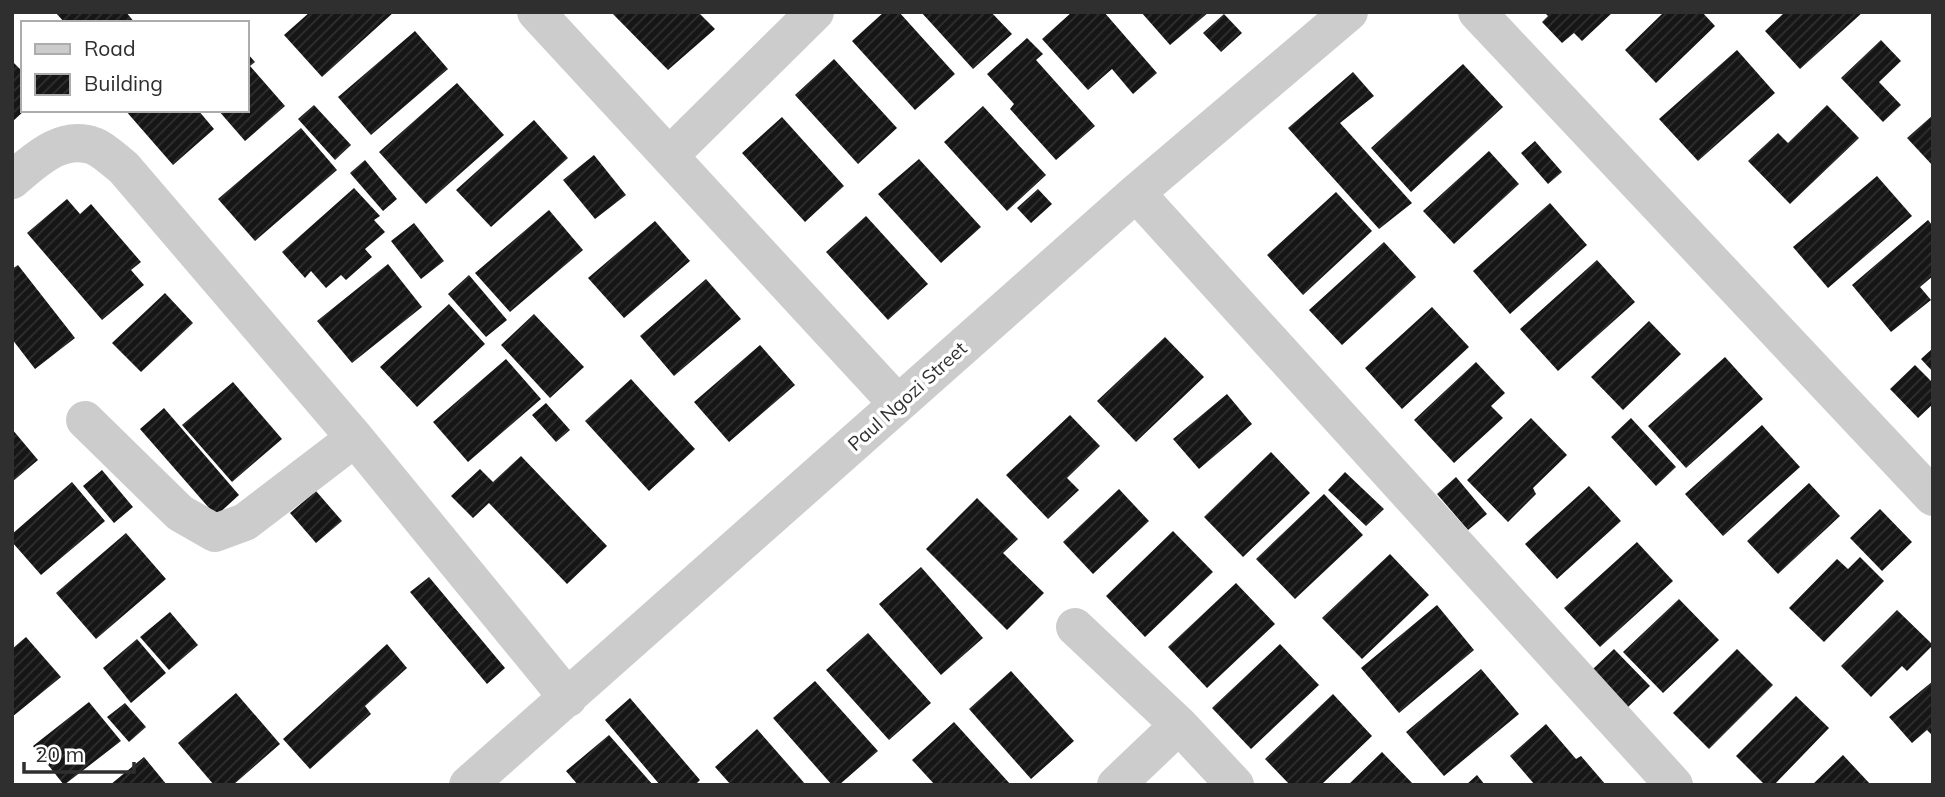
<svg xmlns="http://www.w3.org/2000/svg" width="1945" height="797" font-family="Mulish,sans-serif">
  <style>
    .building { fill: url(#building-hatch) }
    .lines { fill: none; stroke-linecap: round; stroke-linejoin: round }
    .street { stroke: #ccc; stroke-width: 38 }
    .labels { text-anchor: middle; stroke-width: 7; stroke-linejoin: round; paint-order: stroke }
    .street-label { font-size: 19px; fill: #2f2f2f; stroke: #fff }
  </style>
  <defs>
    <pattern id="building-hatch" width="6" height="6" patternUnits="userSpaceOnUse" patternTransform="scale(1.75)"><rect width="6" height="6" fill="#161616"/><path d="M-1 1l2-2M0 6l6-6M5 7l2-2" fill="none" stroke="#303030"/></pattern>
  </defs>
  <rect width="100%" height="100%" fill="#fff"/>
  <path class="building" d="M55,12H126L135,23H65Z
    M310,12H394L322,77L284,35Z
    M611,12H698L715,29L668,70Z
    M884,12H899L955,74L915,110L852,41Z
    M921,12H991L1012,34L973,69Z
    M1072,12H1104L1157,73L1133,94L1112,69L1088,90L1042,39Z
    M1141,12H1209L1170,45Z
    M1544,12H1613L1582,41L1574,33L1562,43L1542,22L1548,16Z
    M1664,12H1702L1715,26L1656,83L1625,50Z
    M1785,12H1863L1800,69L1765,31Z
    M1224,14L1242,33L1221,52L1203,33Z
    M415,31L448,69L371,135L338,97Z
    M1027,38L1043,54L1036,60L1095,126L1056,160L1010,109L1014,104L987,74Z
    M1881,40L1901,61L1879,82L1901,105L1883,122L1841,78Z
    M1737,50L1775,93L1698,161L1659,119Z
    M247,53L255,62L250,66L285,106L245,141L218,110H247Z
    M834,59L897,128L858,164L795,95Z
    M12,61L23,72V110H25L12,122Z
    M1463,64L1503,107L1411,192L1371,148Z
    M1353,72L1374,96L1340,123L1412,203L1379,229L1288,128Z
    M457,83L504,135L426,204L379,152Z
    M314,105L351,145L335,160L298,119Z
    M1827,105L1859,138L1790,204L1748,161L1778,133L1788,143Z
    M983,106L1046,175L1007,211L944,142Z
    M125,110H198L214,129L173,165Z
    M1933,115V166L1907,138Z
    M782,117L844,186L805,222L742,153Z
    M534,120L568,158L491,227L456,190Z
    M301,128L337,170L255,241L218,199Z
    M1535,141L1562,172L1548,184L1521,153Z
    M1489,151L1519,184L1454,244L1423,211Z
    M594,155L626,195L595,219L563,180Z
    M919,159L981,227L941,263L878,194Z
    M365,160L397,199L383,211L350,173Z
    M1877,176L1912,216L1828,288L1793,247Z
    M354,188L380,216L374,220L385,232L365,249L372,257L346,280L341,275L326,288L311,271L305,278L282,252Z
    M1038,189L1052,204L1031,223L1017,208Z
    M1336,192L1372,231L1303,295L1267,255Z
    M67,199L80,214L91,204L141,262L131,270L144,285L102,320L27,233Z
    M1550,203L1587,245L1510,314L1473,271Z
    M549,210L583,250L510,312L475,273Z
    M866,216L928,284L888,320L826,252Z
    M1928,220L1933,226V276L1920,287L1931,300L1891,332L1852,285Z
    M655,221L690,261L624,318L588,278Z
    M414,223L444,261L421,279L391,241Z
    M1384,242L1416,277L1342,345L1309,310Z
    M1597,260L1635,302L1558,371L1520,329Z
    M388,264L422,307L352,363L317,321Z
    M18,265L75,338L35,369L12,339V269Z
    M469,275L507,320L486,337L448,294Z
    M706,279L741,319L674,376L640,336Z
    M165,293L193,323L141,372L112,343Z
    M449,304L485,344L417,407L380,367Z
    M1432,307L1469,347L1402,409L1365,368Z
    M534,314L584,367L550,398L501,345Z
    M1649,321L1681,354L1623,410L1591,377Z
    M1165,337L1204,377L1136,442L1097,401Z
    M760,345L795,385L729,442L694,402Z
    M1933,348V372L1921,359Z
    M1725,357L1763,399L1686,468L1648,426Z
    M506,359L541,399L468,462L433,422Z
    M1476,362L1505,393L1491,406L1503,418L1454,463L1414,420Z
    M1915,365L1933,383V404L1918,418L1890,389Z
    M631,379L695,449L649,491L585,421Z
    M233,382L282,439L232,482L182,425Z
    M1227,394L1252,424L1199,469L1173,439Z
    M546,403L570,430L556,442L532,415Z
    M164,408L239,495L216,516L140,429Z
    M1070,415L1100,446L1067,478L1079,490L1048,519L1006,475Z
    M1531,418L1567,455L1533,488L1536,494L1508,522L1467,480Z
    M1631,418L1676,467L1656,486L1611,437Z
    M1762,425L1800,467L1723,536L1685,494Z
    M12,429L38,460L12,482Z
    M1271,452L1310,493L1243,557L1204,517Z
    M521,456L607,546L567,584L489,503L473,518L451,496L480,469L493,482Z
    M102,470L133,507L114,523L83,486Z
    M1345,472L1384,509L1366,526L1328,490Z
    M1456,477L1487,514L1468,530L1437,494Z
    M72,482L105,521L41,575L12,542V534Z
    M1809,483L1840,516L1778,574L1747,541Z
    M1589,486L1621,521L1557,579L1525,544Z
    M1119,489L1149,521L1093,574L1063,542Z
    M316,491L342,521L316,543L290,513Z
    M1324,494L1363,535L1295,599L1256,559Z
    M977,498L1018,539L1003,553L1044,593L1007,630L926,549Z
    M1880,509L1912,542L1882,571L1850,538Z
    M1173,531L1213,572L1145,637L1106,596Z
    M126,533L166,579L96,639L56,593Z
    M1637,542L1673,581L1600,647L1564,608Z
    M1390,554L1429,595L1362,659L1322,618Z
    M1860,557L1884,581L1824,642L1789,608L1837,559L1848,569Z
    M921,567L983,638L941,675L879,604Z
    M429,577L505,668L487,684L410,592Z
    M1236,583L1275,624L1207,688L1168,647Z
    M1679,599L1719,640L1663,693L1623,652Z
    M1437,605L1474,650L1399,713L1361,668Z
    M1897,610L1933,645L1907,671L1902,666L1871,697L1841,666Z
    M170,612L198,645L169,670L140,637Z
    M868,633L931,703L889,740L826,670Z
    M26,637L61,677L12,717V649Z
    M137,639L166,673L131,703L103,668Z
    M387,644L407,668L365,706L371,714L310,769L283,739Z
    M1280,644L1319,685L1251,749L1212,708Z
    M1614,649L1650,686L1628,707L1593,669Z
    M1737,649L1773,685L1709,749L1673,713Z
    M1481,669L1519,714L1444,776L1406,732Z
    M1011,671L1074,741L1031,779L969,709Z
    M815,681L878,751L839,785H832L773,718Z
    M1933,681V736L1927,730L1912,743L1889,717Z
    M236,693L280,744L233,785H214L178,743Z
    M1333,694L1372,736L1321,785H1290L1265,759Z
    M1796,696L1829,728L1774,785H1765L1736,756Z
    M630,698L700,780L695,785H660L605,720Z
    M89,702L121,741L64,785L33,746Z
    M125,703L146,727L129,742L107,717Z
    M954,722L1011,785H935L912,760Z
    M1546,724L1576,759L1581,756L1606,785H1535L1510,756Z
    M757,729L806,785H731L715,767Z
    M609,735L653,785H578L566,771Z
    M1382,752L1414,785H1348Z
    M1843,755L1871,785H1812Z
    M144,757L167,785H110Z
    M1477,775L1485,785H1466Z"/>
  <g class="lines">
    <path class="street" d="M536,12L898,404
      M1477,12L1933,497
      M669,156L815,12
      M12,180C35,161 61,134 94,146C104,150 115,161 124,168L355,438L568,698
      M1136,193L1674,785
      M85,420L180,513L215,533L245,522L355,438
      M1075,627L1179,725L1235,785
      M468,785L1136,193L1349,12
      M1116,785L1179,725"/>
  </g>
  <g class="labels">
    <g class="street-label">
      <text transform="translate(907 396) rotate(-42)" y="7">Paul Ngozi Street</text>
    </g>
  </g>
  <rect width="1945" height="797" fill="none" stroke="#2f2f2f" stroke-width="28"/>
  <rect x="21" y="21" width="228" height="91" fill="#ffffff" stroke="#acacac" stroke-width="2"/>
  <rect x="35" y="44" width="35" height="10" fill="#cccccc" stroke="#acacac" stroke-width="2"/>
  <text x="84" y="56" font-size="21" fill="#2f2f2f">Road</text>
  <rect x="35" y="74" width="35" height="21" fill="url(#building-hatch)" stroke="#acacac" stroke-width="2"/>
  <text x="84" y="91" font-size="21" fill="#2f2f2f">Building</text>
  <path d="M24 762v10h110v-10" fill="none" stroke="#2f2f2f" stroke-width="3.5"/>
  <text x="35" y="762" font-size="21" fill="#2f2f2f" stroke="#ffffff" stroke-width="5" paint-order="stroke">20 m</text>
</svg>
